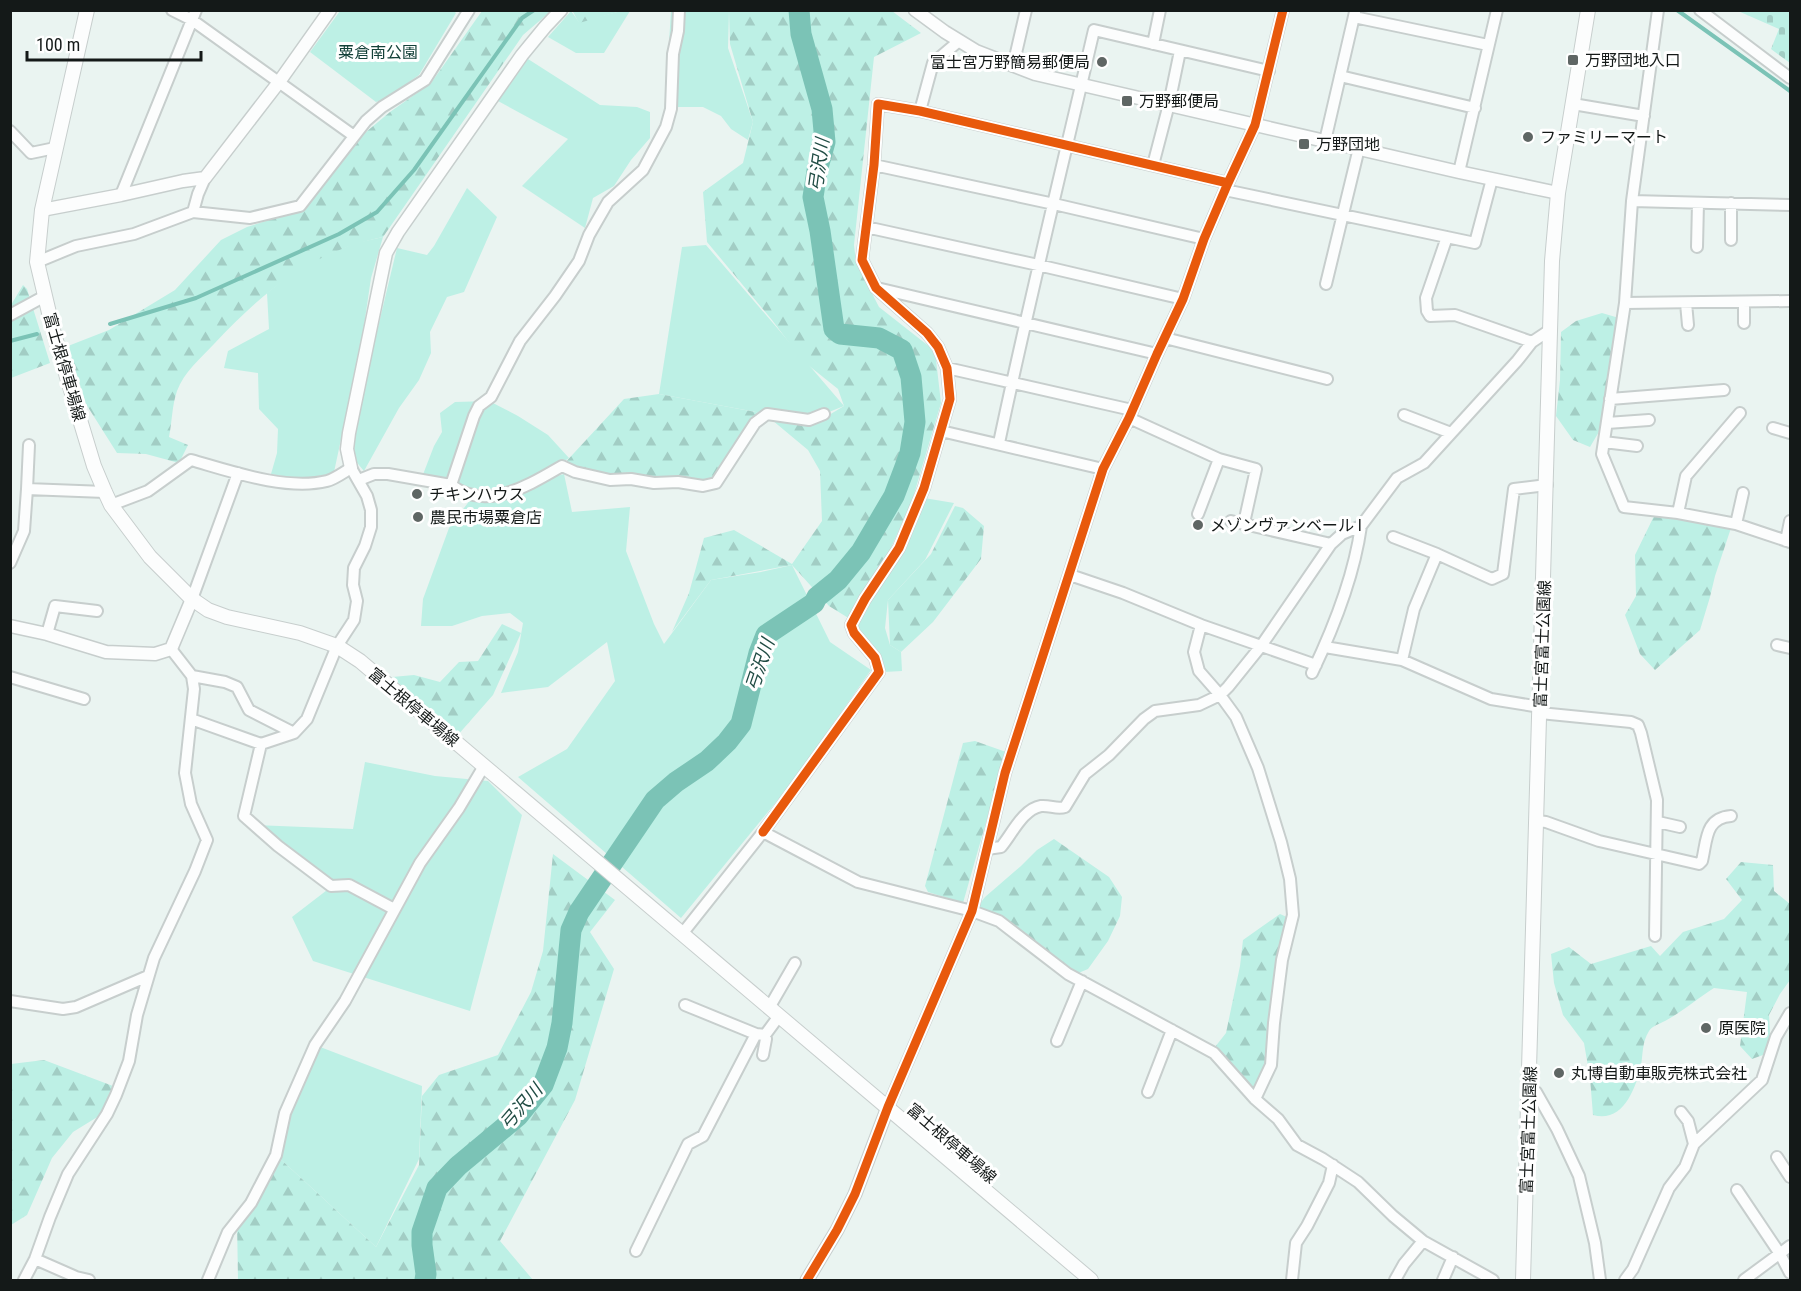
<svg xmlns="http://www.w3.org/2000/svg" width="1801" height="1291" font-family="'Roboto Condensed','Noto Sans JP',sans-serif">
  <style>
    .green { fill: #bdf0e5 }
    .forest { fill: url(#forest-firs) }
    .cemetery { fill: url(#cemetery-stones) }
    .lines { fill: none; stroke-linecap: round; stroke-linejoin: round }
    .stream { stroke: #7bc3b6; stroke-width: 4 }
    .river { stroke: #7bc3b6; stroke-width: 21 }
    .minor-casing { stroke: #c7cecd; stroke-width: 14 }
    .tertiary-casing { stroke: #c7cecd; stroke-width: 15 }
    .secondary-casing { stroke: #c7cecd; stroke-width: 16 }
    .minor { stroke: #fcfdfd; stroke-width: 10 }
    .tertiary { stroke: #fcfdfd; stroke-width: 12 }
    .secondary { stroke: #fcfdfd; stroke-width: 14 }
    .cycleway-casing { stroke: #fff; stroke-width: 13 }
    .cycleway { stroke: #e8590c; stroke-width: 9 }
    .poi-dot { fill: #5f6664; stroke: #fff; stroke-width: 2 }
    .labels { text-anchor: middle; stroke-width: 6; stroke-linejoin: round; paint-order: stroke }
    .park-label { font-size: 16px; fill: #144139; stroke: #fff }
    .poi-label { font-size: 16px; fill: #141918; stroke: #fff; text-anchor: start }
    .street-label { font-size: 16px; fill: #141918; stroke: #fff }
    .water-label { font-size: 18px; font-style: italic; fill: #204c44; stroke: #fff }
  </style>
  <defs>
    <pattern id="forest-firs" width="22" height="20" patternUnits="userSpaceOnUse" patternTransform="scale(1.5)"><rect width="22" height="20" fill="#bdf0e5"/><path d="M5 1l3.5 6h-7zM16 11l3.5 6h-7z" fill="#a2cdc4"/></pattern>
    <pattern id="cemetery-stones" width="16" height="16" patternUnits="userSpaceOnUse" patternTransform="scale(1.5)"><rect width="16" height="16" fill="#bdf0e5"/><path d="M2 7V4a2 2 0 0 1 4 0v3zM10 15v-3a2 2 0 0 1 4 0v3z" fill="#a2cdc4"/></pattern>
  </defs>
  <rect width="100%" height="100%" fill="#eaf4f1"/>
  <path class="green" d="M453,10L456,13L419,75L387,98L376,102L310,52L340,11Z
    M571,11L579,22L621,11H630L604,53H576L548,37Z
    M671,11H729L728,48L753,122L748,140L731,129L721,116L703,107H665Z
    M528,59L600,105L637,107L650,112V138L631,160L614,186L593,198L585,228L522,186L568,139L498,101Z
    M467,188L497,217L464,292L447,297L430,332L431,353L419,380L399,408L364,471L353,458L352,438L356,399L373,348L397,248L427,255L434,246Z
    M383,237L371,278L361,346L334,472C314,480 292,478 271,474L277,453L278,429L259,409L258,373L224,368L228,351L269,329L267,293L303,264L356,243Z
    M706,245L844,406L809,420L767,414L659,394L682,247Z
    M489,401L518,416L548,435L569,458L533,483L564,474L572,512L630,507L626,551L654,624L664,644L711,580L761,572L792,565L830,642L871,670L790,785L681,918L518,777L567,749L615,681L607,642L548,687L501,693L518,652L523,623L510,613L482,616L452,626H421L423,599L449,528L473,496L422,477L434,446L442,432L440,413L455,402Z
    M924,498L954,503L925,560L888,600L885,628L890,645L901,652L902,671L884,672L855,625Z
    M365,762L435,776L488,781L522,815L470,1011L313,961L292,917L331,887L255,825L353,829Z
    M315,1045L422,1086L419,1159L376,1247L276,1155L281,1129Z"/>
  <path class="forest" d="M572,10H621V11L579,23Z
    M482,11H551L523,35L383,237C310,252 263,292 214,344C200,359 184,372 177,391C172,405 172,422 169,437L188,445L179,463L146,454L117,453L86,404L68,346L109,330L175,290L221,240L247,227L304,209L366,132L390,112L431,83Z
    M729,11H892L921,33L874,57L854,245L856,262L879,307L935,351L941,403L912,501L886,559L850,619L829,606L792,565L711,580L672,632L689,593L704,538L734,530L792,564L822,521L820,471L808,450L772,420L824,418L844,406L838,389L803,361L772,320L707,242L703,192L743,163L753,122L730,44Z
    M23,285L27,289L50,363L11,378V305Z
    M1602,313L1619,318L1603,419L1600,430L1590,447L1573,440L1556,416L1560,380L1561,332L1576,321Z
    M659,394L761,413L716,483L614,480L562,466L624,399Z
    M955,506L963,508L984,526L981,559L933,622L901,652L890,645L888,600L931,554Z
    M1655,514L1731,528L1715,576L1710,597L1700,630L1655,670L1640,654L1625,615L1636,596L1635,555Z
    M502,624L521,633L493,695L457,736L392,677L414,675L440,682L459,662L478,661Z
    M975,741L1006,752L963,903L928,892L925,886L963,743Z
    M1054,839L1109,877L1122,897L1120,916L1108,941L1088,969L1076,974L975,910L985,897L1021,866L1037,850Z
    M553,854L615,900L590,932L614,969L575,1100L500,1241L533,1280H238L237,1221L276,1155L376,1247L419,1165L422,1096L439,1075L498,1055L531,992L543,951Z
    M1741,862L1773,865L1774,891L1790,904V980L1780,994L1769,1015L1771,1052L1752,1059L1740,1046L1747,992L1714,988C1698,998 1682,1012 1665,1021C1659,1024 1652,1026 1649,1031C1642,1042 1643,1054 1641,1066C1635,1090 1623,1123 1593,1115L1590,1078L1584,1043L1563,1015L1554,983L1551,954L1569,947L1591,964L1651,946L1660,956L1683,932L1724,919L1742,900L1726,879Z
    M1280,914L1289,918C1284,936 1278,954 1275,972C1271,996 1271,1077 1254,1089L1215,1047L1226,1033L1240,966L1243,940Z
    M44,1060L113,1086L99,1116L73,1132L52,1158L27,1215L11,1225V1064Z"/>
  <path class="cemetery" d="M1738,11H1790V63L1771,49L1779,29Z"/>
  <g class="lines">
    <path class="stream" d="M1677,10L1790,91
      M110,324L196,298L339,234L377,212L414,170L522,18L534,10
      M10,341L37,334"/>
    <path class="river" d="M425,1280L426,1274L422,1245V1232L437,1188L458,1166L518,1116L543,1085L557,1048L562,1023L571,930L579,912L655,800L676,782L707,761L727,742L741,724L759,653L766,635L814,603L817,597L838,580L861,552L894,496L905,467L910,453L915,422L911,377L902,350L879,338L840,334L834,329L820,231L813,197L817,171L825,142L822,109L801,34L799,10"/>
    <g class="minor-casing">
      <path id="minor" d="M172,10L192,20L354,136
        M1658,10L1632,201L1625,303L1602,454L1624,507L1678,513L1736,524L1790,542
        M1700,10L1790,78
        M1354,17L1488,45
        M1153,44L1160,10
        M1013,66L1026,10
        M1340,76L1475,108
        M1573,104L1644,116
        M920,111L933,63L959,41
        M10,131L31,153L55,148
        M1325,141L1355,12
        M874,165L1054,204L1204,239
        M1153,165L1169,104L1180,51
        M1459,172L1497,10
        M205,178L198,194L193,212L250,218L300,206L366,121L382,107L425,80L469,10
        M1225,190L1475,243L1492,179
        M121,195L196,10
        M1632,201L1790,205
        M1731,203V240
        M866,227L1038,265L1183,299
        M1447,237L1426,298L1427,311L1430,316L1455,315L1532,342
        M1697,247L1698,203
        M37,262L76,246L134,234L193,212
        M1326,284L1359,148
        M877,288L1157,354
        M1625,303L1790,301
        M1686,303L1688,325
        M10,315L45,296
        M1744,323V302
        M1165,338L1327,379
        M947,368L1132,410
        M1610,399L1724,390
        M1404,415L1451,433
        M1129,418L1219,459L1256,469L1244,523
        M1607,423L1649,420
        M1773,428L1790,433
        M941,431L1103,469
        M1604,442L1637,446
        M999,443C1028,305 1062,168 1094,30L1269,71
        M29,445L27,489L105,492
        M359,480L374,474H388L451,485L474,416L479,406L491,397L520,341L555,296L579,261L589,235L608,202L643,170L666,127L671,109L673,54L678,31L679,10
        M451,485C487,512 529,485 562,466L575,472L610,480L631,479L654,483L678,482L703,486L716,483L755,423L767,414L809,420L824,414
        M111,505L148,491L191,460C230,471 286,491 327,481C335,479 344,472 351,468L367,496L371,510V527L365,546L354,568L353,585L357,601L354,620L337,646L307,719L294,733L261,744L191,719
        M1678,513L1686,476L1740,413
        M1198,514L1219,459
        M1231,521L1331,544
        M1736,524L1743,493
        M1393,537L1437,554L1492,579L1503,574L1514,489L1547,485
        M1786,541L1790,521
        M10,563L24,531L27,489
        M1070,575L1123,593L1201,625L1194,652L1199,671L1220,695L1236,717L1258,768L1281,842L1290,879L1293,915L1282,960L1274,1023L1271,1065L1255,1099
        M192,599L238,473
        M1201,625L1316,665
        M47,634L55,606L97,611
        M1777,645L1790,648
        M1325,647L1402,660L1491,699L1540,707
        M1402,660L1414,609L1437,554
        M1312,673C1334,627 1354,577 1361,526
        M192,676L225,682L237,687L249,710L294,733
        M10,677L84,699
        M1540,713L1631,722L1638,725L1641,733L1657,800L1655,936
        M261,744L244,816L278,846L331,886L349,885L394,909
        M1537,821L1546,822L1599,841L1699,864L1702,861C1707,840 1705,818 1731,816
        M1658,822L1680,827
        M763,832L879,672L875,658L854,633L851,625L865,599L899,548L924,488L950,399L947,368L938,347L927,333L876,288L862,260L874,165L878,104L920,111L1228,183
        M987,849L1001,847C1012,834 1023,809 1041,806C1050,805 1057,810 1065,807L1085,774L1109,755L1144,719L1155,711L1199,705L1220,695L1228,687L1261,646L1331,544L1342,534L1361,526L1397,478L1424,463L1517,361L1532,342L1550,330
        M682,934L763,832L858,882L972,911L999,921L1068,974L1214,1053L1255,1099L1278,1119L1297,1145L1323,1159L1358,1182L1393,1216L1423,1241L1493,1280
        M10,1001L63,1009L76,1007L148,976
        M685,1005L756,1034
        M769,1008L795,963
        M1057,1041L1082,981
        M763,1055L766,1039L765,1035
        M1530,1088L1536,1092L1557,1129L1579,1176L1595,1243L1600,1280
        M1148,1092L1172,1030
        M888,1107L972,911L1005,773L1103,469L1129,418L1157,354L1183,299L1204,239L1228,183L1255,125L1283,10
        M1694,1144L1762,1080L1776,1037L1790,1013
        M1777,1157L1790,1177
        M1737,1190L1780,1254L1790,1273
        M636,1251L688,1144L703,1136L756,1034L765,1035L779,1016
        M35,1259L76,1277L89,1280
        M24,1280L35,1259L50,1217L68,1174L107,1114L116,1095L129,1061L137,1015L154,958L195,871L207,840L191,804L185,773L194,689L192,676L171,649
        M208,1280L228,1232L251,1203L276,1155L285,1113L315,1045L345,1001L420,863L459,808L484,766
        M1292,1280L1296,1243L1307,1226L1329,1183L1333,1165
        M1395,1280L1404,1264L1423,1241
        M1443,1280L1453,1257
        M1625,1280L1633,1269L1669,1188L1685,1167L1694,1144L1688,1121L1681,1112
        M1744,1280L1790,1246"/>
    </g>
    <g class="tertiary-casing">
      <path id="tertiary" d="M915,10L945,32L976,51L1035,74L1459,172L1558,193
        M42,210L121,195L183,181L205,178L279,82L330,10
        M351,468L347,449L349,433L386,253L398,232L522,55L545,27L561,10
        M10,626L47,634L106,652L155,654L171,649L192,599
        M807,1280L837,1230L855,1194L888,1107"/>
    </g>
    <g class="secondary-casing">
      <path id="secondary" d="M87,10L42,210L37,262L54,334L94,466L105,492L111,505L150,557L192,599L208,610L227,617L300,633L337,646L360,661L1091,1280
        M1523,1280L1552,261L1558,193L1588,10"/>
    </g>
    <use href="#minor" class="minor"/>
    <use href="#tertiary" class="tertiary"/>
    <use href="#secondary" class="secondary"/>
    <g class="cycleway-casing">
      <path id="cycleway" d="M763,832L879,672L875,658L854,633L851,625L865,599L899,548L924,488L950,399L947,368L938,347L927,333L876,288L862,260L874,165L878,104L920,111L1228,183
        M807,1280L837,1230L855,1194L888,1107L972,911L1005,773L1103,469L1129,418L1157,354L1183,299L1204,239L1228,183L1255,125L1283,10"/>
    </g>
    <use href="#cycleway" class="cycleway"/>
  </g>
  <g class="poi-dot">
    <rect x="1567" y="54" width="12" height="12" rx="3"/>
    <circle cx="1102" cy="62" r="6"/>
    <rect x="1121" y="95" width="12" height="12" rx="3"/>
    <circle cx="1528" cy="137" r="6"/>
    <rect x="1298" y="138" width="12" height="12" rx="3"/>
    <circle cx="417" cy="494" r="6"/>
    <circle cx="418" cy="517" r="6"/>
    <circle cx="1198" cy="525" r="6"/>
    <circle cx="1706" cy="1028" r="6"/>
    <circle cx="1559" cy="1073" r="6"/>
  </g>
  <g class="labels">
    <g class="park-label">
      <text x="378" y="58">粟倉南公園</text>
    </g>
    <g class="poi-label">
      <text x="1585" y="66">万野団地入口</text>
      <text x="1090" y="68" text-anchor="end">富士宮万野簡易郵便局</text>
      <text x="1139" y="107">万野郵便局</text>
      <text x="1540" y="143">ファミリーマート</text>
      <text x="1316" y="150">万野団地</text>
      <text x="429" y="500">チキンハウス</text>
      <text x="430" y="523">農民市場粟倉店</text>
      <text x="1210" y="531">メゾンヴァンベール I</text>
      <text x="1718" y="1034">原医院</text>
      <text x="1571" y="1079">丸博自動車販売株式会社</text>
    </g>
    <g class="street-label">
      <text transform="translate(65 367) rotate(74)" y="6">富士根停車場線</text>
      <text transform="translate(1542 644) rotate(-88)" y="6">富士宮富士公園線</text>
      <text transform="translate(414 707) rotate(40)" y="6">富士根停車場線</text>
      <text transform="translate(1528 1130) rotate(-88)" y="6">富士宮富士公園線</text>
      <text transform="translate(952 1143) rotate(41)" y="6">富士根停車場線</text>
    </g>
    <g class="water-label">
      <text transform="translate(819 165) rotate(-82)" y="6">弓沢川</text>
      <text transform="translate(760 665) rotate(-71)" y="6">弓沢川</text>
      <text transform="translate(521 1107) rotate(-49)" y="6">弓沢川</text>
    </g>
  </g>
  <rect width="1801" height="1291" fill="none" stroke="#141918" stroke-width="24"/>
  <path d="M27 51v9h174v-9" fill="none" stroke="#141918" stroke-width="3"/>
  <text x="36" y="51" font-size="18" fill="#141918" stroke="#ffffff" stroke-width="4.5" paint-order="stroke">100 m</text>
</svg>
